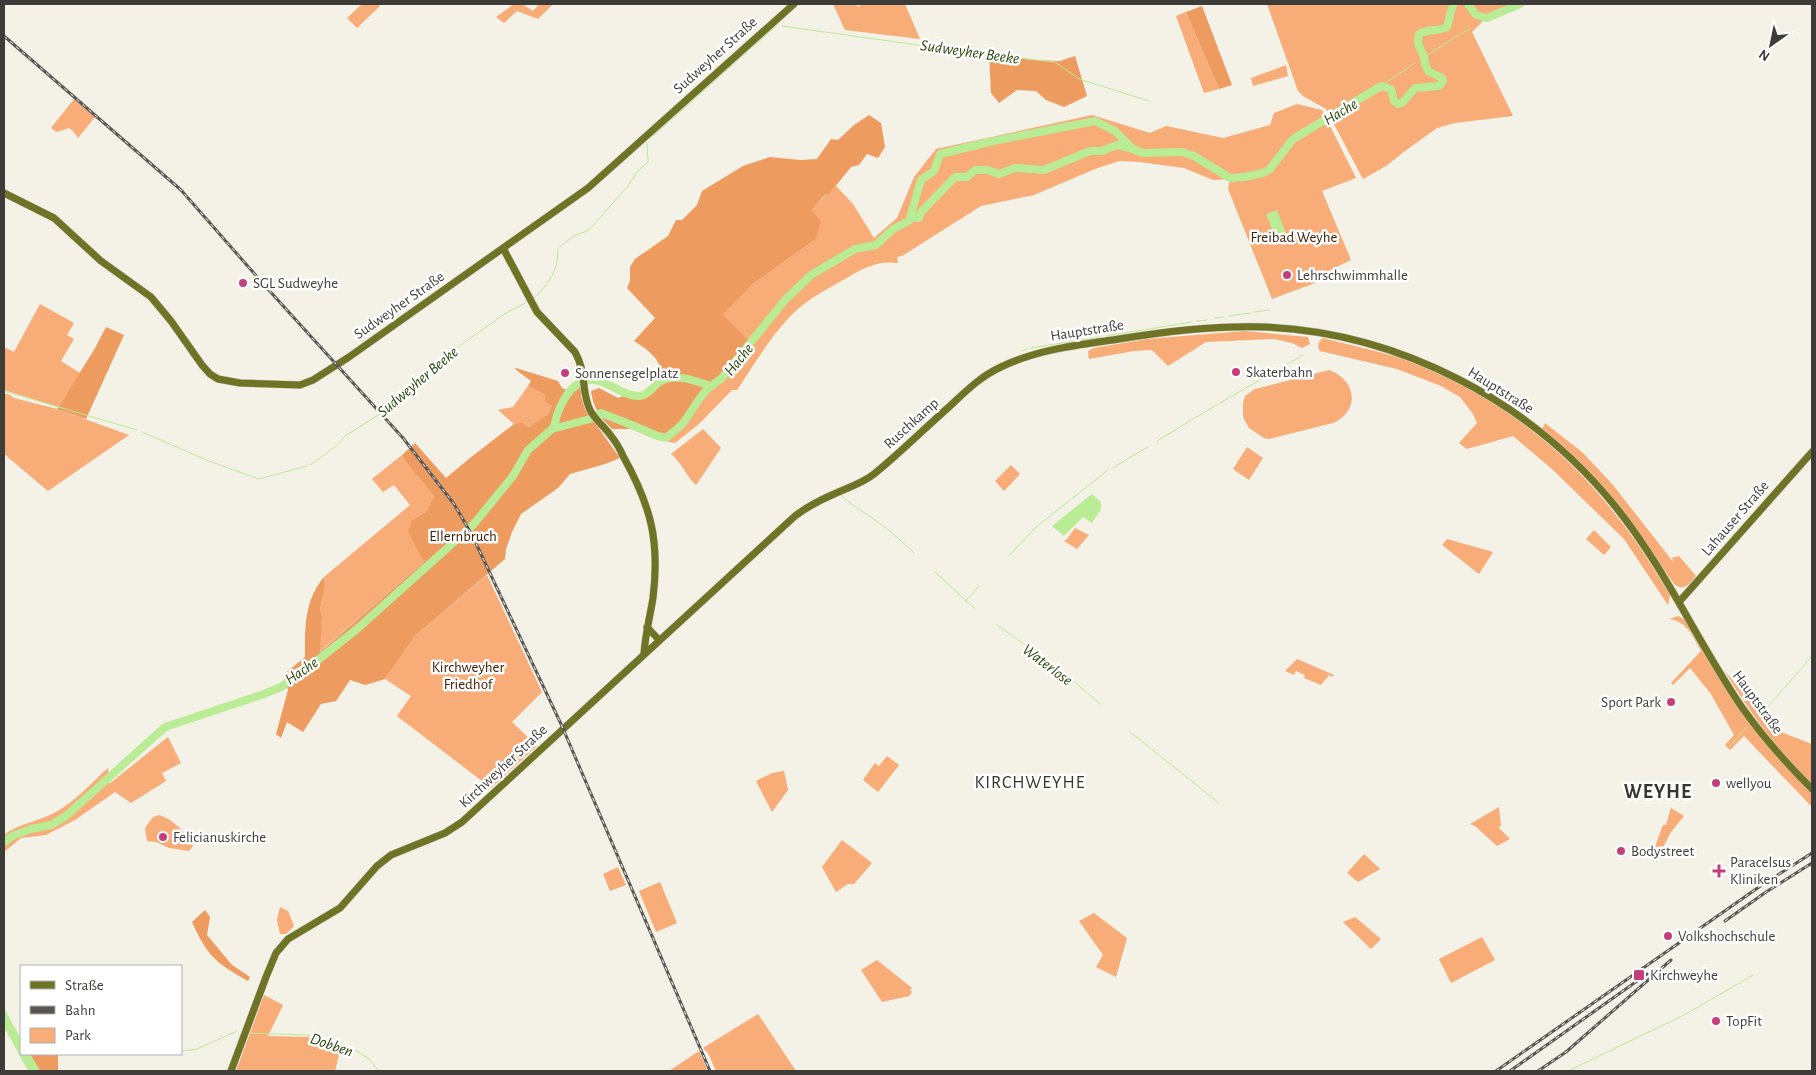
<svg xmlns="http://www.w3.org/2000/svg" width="1816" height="1075" font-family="'Alegreya Sans',sans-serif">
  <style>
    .green { fill: #f8ac78 }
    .forest { fill: #ee9b60 }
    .water { fill: #baeb95 }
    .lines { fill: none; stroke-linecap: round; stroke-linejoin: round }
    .stream { stroke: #baeb95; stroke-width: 1 }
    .river { stroke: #baeb95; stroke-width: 8 }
    .secondary-casing { stroke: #d0cdc4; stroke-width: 8 }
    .secondary { stroke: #6e7326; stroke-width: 7 }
    .rail-casing { stroke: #585652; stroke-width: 3 }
    .rail { stroke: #fff; stroke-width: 1; stroke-dasharray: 4; stroke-linecap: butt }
    .poi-dot { fill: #c53e7c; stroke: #fff; stroke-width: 2 }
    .labels { text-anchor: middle; stroke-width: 5; stroke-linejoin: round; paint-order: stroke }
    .street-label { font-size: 15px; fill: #3e3c39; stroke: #fff }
    .park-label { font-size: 15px; fill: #412107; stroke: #fff }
    .poi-label { font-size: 15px; fill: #3e3c39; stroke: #fff; text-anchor: start }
    .water-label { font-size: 16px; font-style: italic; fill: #284608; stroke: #fff }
    .quarter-label { font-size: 18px; letter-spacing: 1px; fill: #37352d; stroke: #fff }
    .district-label { font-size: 20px; font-weight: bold; letter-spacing: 1px; fill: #37352d; stroke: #fff }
  </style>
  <rect width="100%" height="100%" fill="#f4f1e7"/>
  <path class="green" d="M362,4H377L380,6L357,28L347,18Z
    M514,4H522L533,11L539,4H553L538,19L517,11L504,23L496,17Z
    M833,4H853L860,7V4H905L920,39L845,30Z
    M1267,4H1515L1487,17L1472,32L1513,116L1455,123L1437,128L1405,151L1386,166L1363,179L1326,109L1303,96L1298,91Z
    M1186,12L1219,89L1204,93L1176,16Z
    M1286,65L1288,76L1253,86L1251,78Z
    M74,99L95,117L78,138L73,131L69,128L57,132L51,128Z
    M1297,104L1322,110L1356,178L1322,191L1351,260L1322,274L1323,280L1272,299L1228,189L1230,179L1213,180L1184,168L1139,162L1119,161L1095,169L1034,195L981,206L902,256L897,257L898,263C878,260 861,269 845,279C829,288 813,296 799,308C774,330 756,362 737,390H732L699,424L675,443L655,439L649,430C682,437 684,414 700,395C708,386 718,378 727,370L723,315L753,284L816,239L810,210L836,186L853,204L874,238L897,218L914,177L936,149L1092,115L1150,133L1166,126L1223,138L1270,125L1274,113Z
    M40,304L74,323L67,335L74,339L61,361L80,373L58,407L4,390V347L14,352Z
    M1245,331L1308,337L1310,344L1302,348L1292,343L1274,339L1206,342L1168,366L1152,350L1134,351L1089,359L1088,351L1094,348L1147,339Z
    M1323,338C1349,345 1375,350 1400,358C1484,387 1561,444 1615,514C1636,539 1653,568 1670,595L1668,605L1624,539L1553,470L1513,436L1467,449L1459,443L1477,423L1473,414L1460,397L1441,386L1397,369L1320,351L1318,347L1319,342Z
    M1329,370C1356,380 1361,410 1333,423L1269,439L1264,438L1249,428L1243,417V404L1245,396L1255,389Z
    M528,386L545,395L553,405L549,413L529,427L522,422L514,424L498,410L513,407Z
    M4,393L10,395L14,398L57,409L129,435L48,491L4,454Z
    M1545,423L1583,453L1613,485L1674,563L1672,558L1679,556L1696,576C1689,584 1684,592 1674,584C1650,550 1627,513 1598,482C1581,462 1562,446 1542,429Z
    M703,429L721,448L696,485C685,475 683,464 671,454Z
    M1247,447L1263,458L1249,480L1233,469Z
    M402,455L408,465L434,496L427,511L412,520L424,562L319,652L322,617L320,609L325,586L324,577L410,505L394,485L383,492L372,479Z
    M1011,465L1020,474L1004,491L995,481Z
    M1075,528L1089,535L1077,549L1064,541L1067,539Z
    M1594,530L1611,547L1604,555L1586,539Z
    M1447,539L1493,552L1479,574L1442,545Z
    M487,575L542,692L512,722L537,746L491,788L397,716L411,696L385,679L415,636Z
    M1678,616L1684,619L1780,760L1812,794V807L1744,736L1730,750L1725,745L1734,735L1711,694L1690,668L1673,685L1671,683L1701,651C1693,637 1687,621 1669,619Z
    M1297,659L1334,675L1332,677L1329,675L1321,685L1304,678L1305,675L1296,671L1294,675L1285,671Z
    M1724,670L1773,729L1812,744V785C1777,750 1749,711 1724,670Z
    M168,737L181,763L162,773L166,781L131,803L115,792L75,820L46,835L21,838L4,852V835C19,823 37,822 54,813C74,803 91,783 108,768L109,784Z
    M887,756L899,765L878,792L863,780L875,763L879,766Z
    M784,771L788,790L772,812L756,781L772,773Z
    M1499,807L1501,826L1498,827L1510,839L1497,846L1475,826L1470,824Z
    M1671,808L1684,816L1671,832L1659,855L1653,852L1663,825H1666Z
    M159,815C174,819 185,833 193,846L189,851L169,848L156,842L147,841L145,828L153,817Z
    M842,840L872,863L854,884H848L836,892L822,867Z
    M1364,854L1380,869L1358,882L1347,873Z
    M618,867L626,885L610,891L603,874Z
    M660,882L677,923L656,932L639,891Z
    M280,907L288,911L294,926L286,934H280L277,920Z
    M1094,913L1127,938L1116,977L1096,967L1103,955L1079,921Z
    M1355,917L1381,939L1371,949L1343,922Z
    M1482,937L1495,960L1451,983L1439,959Z
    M877,960L912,988L910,990L912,992L909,996L882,1002L861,970Z
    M264,995L283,1005L268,1036L307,1037L341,1047L335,1071H236Z
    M758,1014L796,1071H716L708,1053L703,1048Z
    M699,1051L708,1071H669Z"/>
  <path class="forest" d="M1202,6L1232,85L1219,89L1186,12Z
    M989,54L1033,60L1060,61L1075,56L1087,96L1064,107L1046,100L1036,91L1017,90L999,103L991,93Z
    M869,115L881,123L885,147L878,158L867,154L859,165L851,167L830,193L824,196L811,210L821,221L816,239L753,284L723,315L748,340L727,370L700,395L682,422L673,431L662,433L650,430L655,439L631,429H612C600,417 593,408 591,391L599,388L618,398C631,392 636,400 645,397C650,395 653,391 656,386C670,365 650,351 634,341L655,318L627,288L630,281V267L635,259L668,236L676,220H682L697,205L702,191L743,166L770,157L800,160L817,159L831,139L838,140L854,125Z
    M106,327L124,335L86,419L57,409L94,350Z
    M516,368L558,381L562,388L572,392L581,385V396L585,409L620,458L605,464L570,474L558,488L521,514L512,532L506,549L505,559L415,636L385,679L365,685L350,680L336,701L321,704L303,732L287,722L281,738L276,734L288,690L283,675L305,657C305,627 304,601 324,577L325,586L320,609L322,617L320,652L424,562L408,532L412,520L427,511L434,496L408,465L402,455L415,443L446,478L470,458L514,424L522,422L529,427L549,413L552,405L545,402V395L528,386L531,381L515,369Z
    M205,910L210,917L207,935L232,965L250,977L248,981C215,962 208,957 192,922Z
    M30,1054H58V1071H40Z"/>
  <path class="water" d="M1277,210L1289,241L1278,245L1266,214Z
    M1092,494L1101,502V509L1092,523L1083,517L1064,536L1052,526Z
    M4,1008L21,1039V1054H30L40,1071H28L4,1027Z"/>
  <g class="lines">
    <path class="stream" d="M1481,21L1487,18
      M782,26L975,53L1055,62L1079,79L1149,101
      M1424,57L1470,28
      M1381,86L1415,63
      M653,136L777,25
      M560,247L572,237L589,230L628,186L637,172L648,162L647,143
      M534,298C549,283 558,272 558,249
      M1254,312L1270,310
      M1229,316L1250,313
      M1215,318L1224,317
      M1197,321L1207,320
      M1106,336L1192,322
      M1030,348L1101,337
      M1022,351L1027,349
      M4,391L137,430
      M1220,403L1303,355
      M142,432L209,461L259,479L307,466
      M1157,441L1218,404
      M310,465L335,447L345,436L383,412L462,344L506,313L527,302
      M1112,468L1148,447
      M841,495C851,505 861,510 872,518C888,528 901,541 914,553
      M1009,556L1035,528L1108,470
      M935,572L974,608
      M966,601L979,586
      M997,625C1032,650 1068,675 1100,704
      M1759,717L1812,656
      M1129,731L1219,803
      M1729,747L1747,727
      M248,1033L307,1035L357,1051L368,1058L379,1071
      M181,1051L197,1049L237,1031
      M1568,1071L1686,1014L1753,975"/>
    <path class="river" d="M1468,4L1476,15L1487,18L1520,4
      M911,217L919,218L921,212L955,177H967L975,170H987L999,174L1015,168L1044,170L1090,151H1102L1117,145L1133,149
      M552,429C556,425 555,421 557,415C561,404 568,390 578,384C601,370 618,397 640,396C648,395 652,388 658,383C673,372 694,380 710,386
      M4,842L14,835L31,829L51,825L66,816L165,727L264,694L281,687L318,660L357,629L473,525L513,476L528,450L552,429L590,419L601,413C614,418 627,423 639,428C651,432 652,436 666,438C672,433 679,428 684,422C697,404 701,391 721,379L785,300L811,275L855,249L876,245L893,229L909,221L921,180L934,171L940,154L989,142L1095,121L1115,131L1133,149L1142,153L1182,152L1194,156L1230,178L1244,177L1263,173L1269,170L1293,139L1381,86L1391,89L1394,101L1398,104L1403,102L1415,88L1439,86L1443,81L1442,78L1428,71L1425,64L1424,57L1418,44L1419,34C1430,28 1437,32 1447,27L1453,4"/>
    <g class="secondary-casing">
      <path id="secondary" d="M4,193L54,218L101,261L151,297L171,321L202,365L210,374L218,379L240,383L300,385L313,380L349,357L588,188L794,4
        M503,248L537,312L575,352C587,373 581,392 590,410C595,420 605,427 611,436C616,442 620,449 623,456C651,506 660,541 653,598C650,617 645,635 644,654
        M1679,602L1812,452
        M647,627L659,640
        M231,1071L266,977L276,953L288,939L340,908L377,866L391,855L445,833L462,822L795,516C807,507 820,500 834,494C847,488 863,483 874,474C900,453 925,428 950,406C966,391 981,376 1001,367C1038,349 1079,345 1119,339C1167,331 1216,325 1266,327C1400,333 1530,401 1615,506C1665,568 1697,641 1741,706C1762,736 1787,764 1812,789"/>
    </g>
    <use href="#secondary" class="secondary"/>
    <g class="rail-casing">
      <path id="rail" d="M4,36L181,190L266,287L403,438L454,504L472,535L561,724L710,1071
        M1725,921L1766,892L1812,863
        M1496,1071L1759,887L1812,853
        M1510,1071L1647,974
        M1538,1071L1566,1052L1671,960"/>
    </g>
    <use href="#rail" class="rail"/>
  </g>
  <g class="poi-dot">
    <circle cx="1287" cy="275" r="5"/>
    <circle cx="243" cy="283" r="5"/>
    <circle cx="1236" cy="372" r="5"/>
    <circle cx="565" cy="373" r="5"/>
    <circle cx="1671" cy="702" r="5"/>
    <circle cx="1716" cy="783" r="5"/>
    <circle cx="163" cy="837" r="5"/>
    <circle cx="1621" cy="851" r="5"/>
    <path d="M1716.5 863.5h5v5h5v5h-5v5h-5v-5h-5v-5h5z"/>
    <circle cx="1668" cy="936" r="5"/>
    <rect x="1633" y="969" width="12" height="12" rx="2.5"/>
    <circle cx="1716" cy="1021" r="5"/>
  </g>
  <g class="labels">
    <g class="street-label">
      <text transform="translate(715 55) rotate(-42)" y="5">Sudweyher Straße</text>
      <text transform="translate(399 305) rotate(-35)" y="5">Sudweyher Straße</text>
      <text transform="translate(1087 330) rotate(-9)" y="5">Hauptstraße</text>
      <text transform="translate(1501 390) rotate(32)" y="5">Hauptstraße</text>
      <text transform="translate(911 423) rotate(-42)" y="5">Ruschkamp</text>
      <text transform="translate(1735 518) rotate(-49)" y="5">Lahauser Straße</text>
      <text transform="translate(1758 702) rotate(54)" y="5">Hauptstraße</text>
      <text transform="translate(503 766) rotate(-43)" y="5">Kirchweyher Straße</text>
    </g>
    <g class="park-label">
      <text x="1294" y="242">Freibad Weyhe</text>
      <text x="463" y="541">Ellernbruch</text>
      <text x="468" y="672">Kirchweyher<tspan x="468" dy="17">Friedhof</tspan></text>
    </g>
    <g class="poi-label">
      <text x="1297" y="280">Lehrschwimmhalle</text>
      <text x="253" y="288">SGL Sudweyhe</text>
      <text x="1246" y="377">Skaterbahn</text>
      <text x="575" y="378">Sonnensegelplatz</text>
      <text x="1661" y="707" text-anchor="end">Sport Park</text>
      <text x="1726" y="788">wellyou</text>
      <text x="173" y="842">Felicianuskirche</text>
      <text x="1631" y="856">Bodystreet</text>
      <text x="1730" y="867">Paracelsus<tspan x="1730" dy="17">Kliniken</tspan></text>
      <text x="1678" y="941">Volkshochschule</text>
      <text x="1650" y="980">Kirchweyhe</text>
      <text x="1726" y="1026">TopFit</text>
    </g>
    <g class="water-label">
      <text transform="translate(970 51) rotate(8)" y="6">Sudweyher Beeke</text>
      <text transform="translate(1340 111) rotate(-31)" y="6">Hache</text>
      <text transform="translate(738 359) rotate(-51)" y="6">Hache</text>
      <text transform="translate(417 381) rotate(-40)" y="6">Sudweyher Beeke</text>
      <text transform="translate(1048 664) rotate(37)" y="6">Waterlose</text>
      <text transform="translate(301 670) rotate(-34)" y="6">Hache</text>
      <text transform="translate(332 1044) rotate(19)" y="6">Dobben</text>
    </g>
    <g class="quarter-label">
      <text x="1030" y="788">KIRCHWEYHE</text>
    </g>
    <g class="district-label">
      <text x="1658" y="798">WEYHE</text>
    </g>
  </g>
  <rect width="1816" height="1075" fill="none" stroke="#3e3c39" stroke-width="10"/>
  <rect x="20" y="965" width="162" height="90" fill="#ffffff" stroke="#b2b1b0"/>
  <rect x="30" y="981" width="25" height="8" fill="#6e7326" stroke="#b2b1b0"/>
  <text x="65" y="990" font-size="15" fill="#3e3c39">Straße</text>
  <rect x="30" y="1006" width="25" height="8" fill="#585652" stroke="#b2b1b0"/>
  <text x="65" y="1015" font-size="15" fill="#3e3c39">Bahn</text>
  <rect x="30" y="1028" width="25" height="15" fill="#f8ac78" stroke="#b2b1b0"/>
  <text x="65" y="1040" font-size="15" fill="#3e3c39">Park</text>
  <g transform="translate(1771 45) rotate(213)" stroke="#ffffff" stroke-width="4" paint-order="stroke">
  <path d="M0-4L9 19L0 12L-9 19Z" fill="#3e3c39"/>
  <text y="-8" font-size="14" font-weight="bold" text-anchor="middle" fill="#3e3c39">N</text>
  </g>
</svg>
